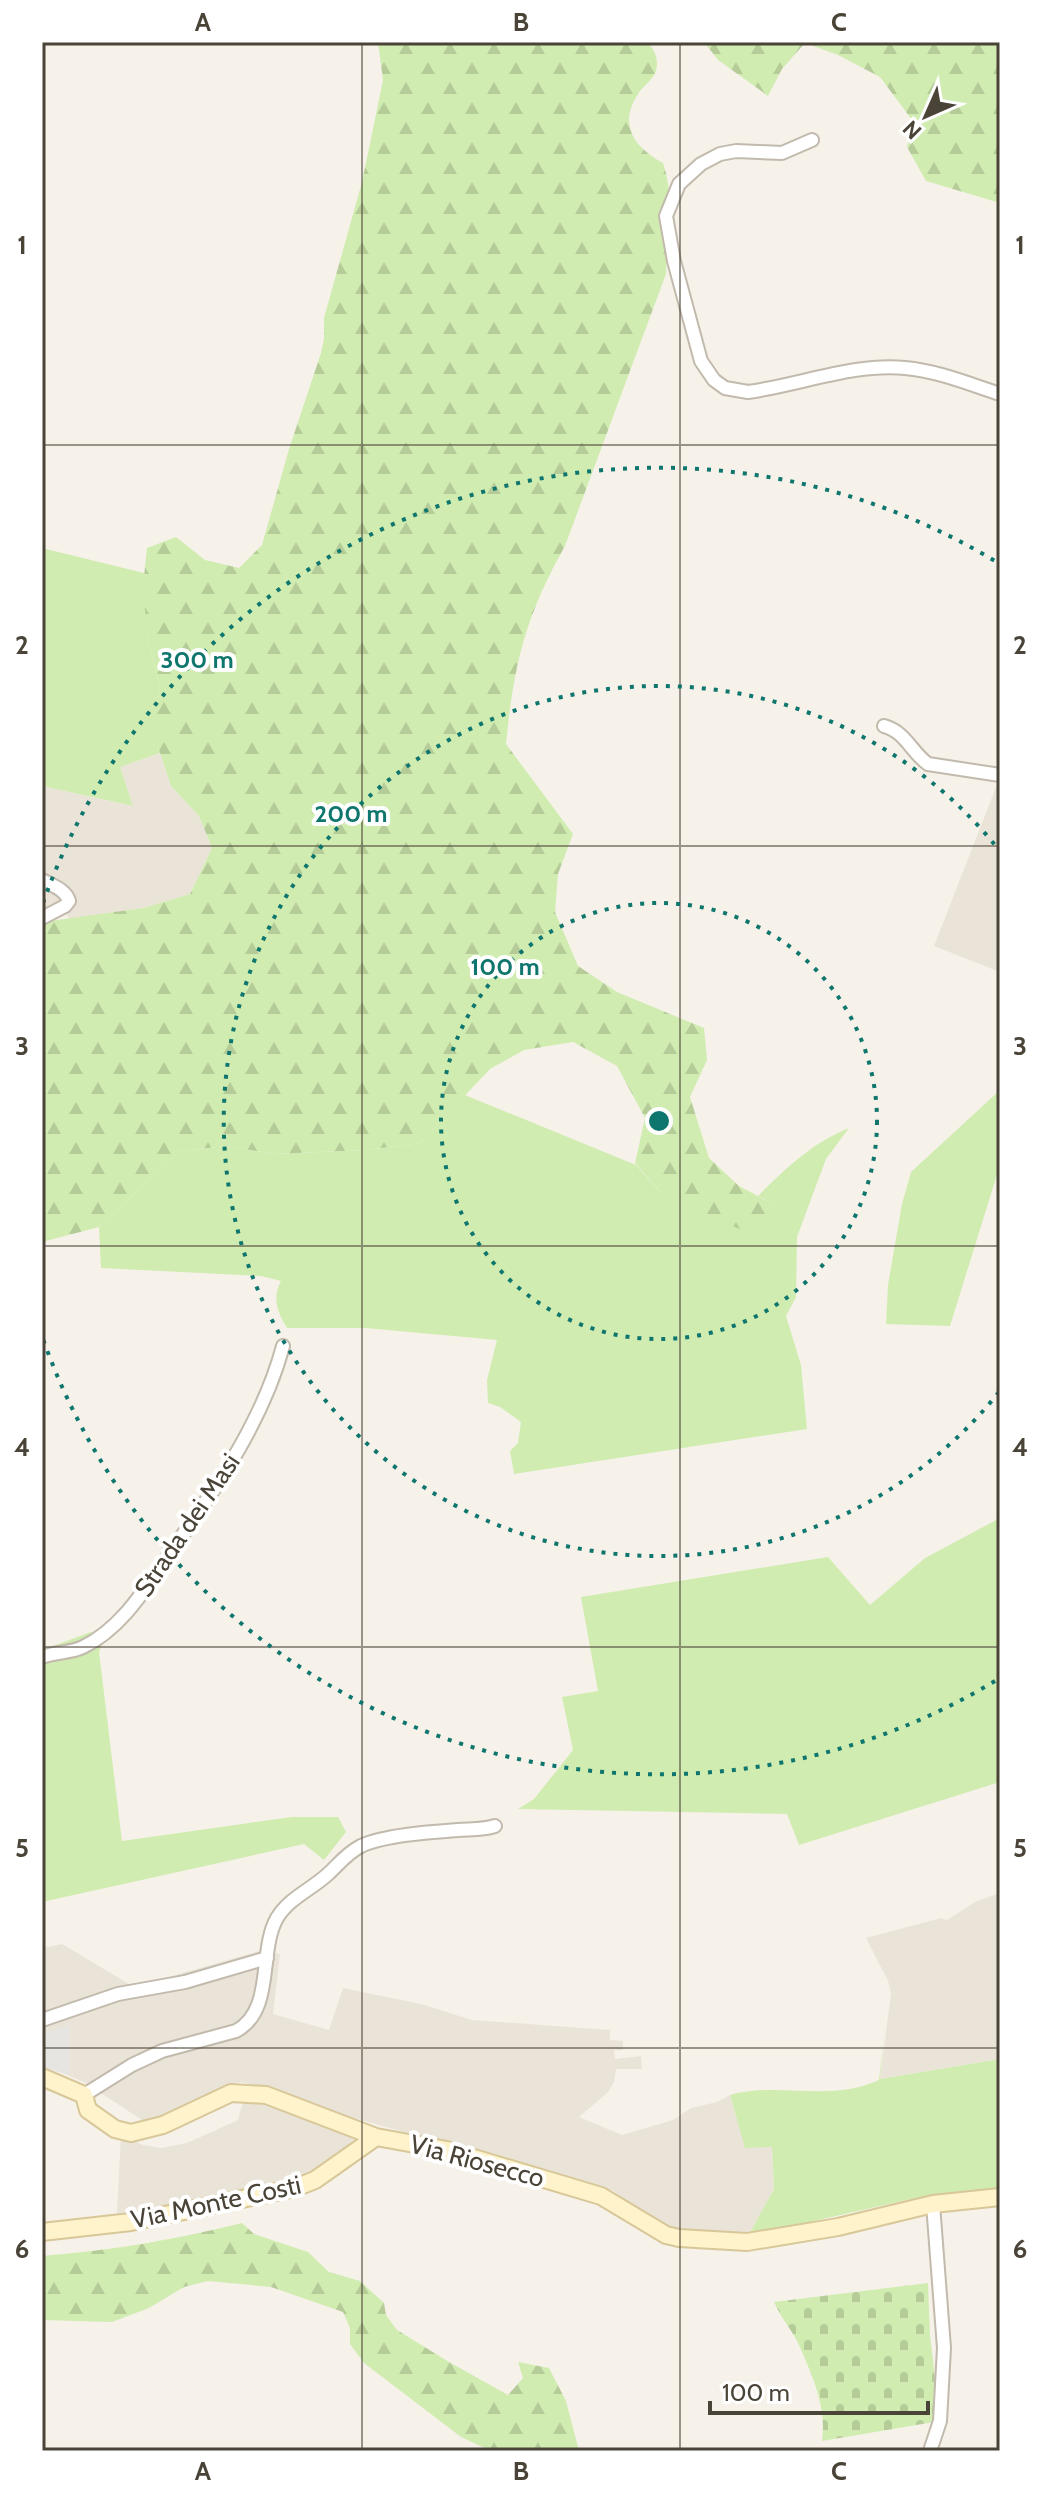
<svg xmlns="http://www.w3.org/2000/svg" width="1042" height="2493" font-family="Cabin,sans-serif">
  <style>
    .residential { fill: #eae4d8 }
    .green { fill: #d1ecb1 }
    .forest { fill: url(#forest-firs) }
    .cemetery { fill: url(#cemetery-stones) }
    .parking { fill: #e7e5e2 }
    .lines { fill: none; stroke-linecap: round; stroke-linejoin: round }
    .street-casing { stroke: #c2baac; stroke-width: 16 }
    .secondary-casing { stroke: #d8c798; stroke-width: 20 }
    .street { stroke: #fff; stroke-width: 12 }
    .secondary { stroke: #fff3cb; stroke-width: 16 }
    .grid { fill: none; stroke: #4a4337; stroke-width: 2; stroke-opacity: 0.55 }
    .ring { fill: none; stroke: #0f766e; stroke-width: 4; stroke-dasharray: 4 8 }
    .labels { text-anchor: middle; stroke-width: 8; stroke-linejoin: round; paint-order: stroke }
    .street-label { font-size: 26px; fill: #4a4337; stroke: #fff }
    .centre { fill: #0f766e; stroke: #fff; stroke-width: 4 }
    .ring-label { font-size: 24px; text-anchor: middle; font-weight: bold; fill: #0f766e; stroke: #fff; stroke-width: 8; stroke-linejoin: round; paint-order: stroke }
    .neatline { fill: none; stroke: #4a4337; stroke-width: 3 }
    .grid-label { font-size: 26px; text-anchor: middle; font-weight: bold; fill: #4a4337 }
  </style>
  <defs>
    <pattern id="forest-firs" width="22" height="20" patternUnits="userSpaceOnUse" patternTransform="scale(2)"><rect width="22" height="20" fill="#d1ecb1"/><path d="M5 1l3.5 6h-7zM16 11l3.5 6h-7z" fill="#b5cc99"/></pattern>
    <pattern id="cemetery-stones" width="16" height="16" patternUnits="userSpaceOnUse" patternTransform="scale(2)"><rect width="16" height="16" fill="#d1ecb1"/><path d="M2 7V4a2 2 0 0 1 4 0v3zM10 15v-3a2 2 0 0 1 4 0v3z" fill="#b5cc99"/></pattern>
  </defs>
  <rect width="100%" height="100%" fill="#f6f2ea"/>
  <path class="residential" d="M160,753L171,786L199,816L212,848L190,894L143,908L69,919L65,912L42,922V786L132,806L119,767Z
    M1000,777V972L934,946Z
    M1000,1893V2059L880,2079L891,1993L888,1981L866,1938L941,1918L947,1920L975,1902Z
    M62,1944L134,1987L263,1950L280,1954L273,2014L329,2030L343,1988L421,2004L472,2020L610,2030V2040L623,2041V2050H614L615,2059L641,2056L642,2069H616L614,2082L608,2092L579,2117L622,2135L673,2120L691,2108L717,2102L730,2095L745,2147L772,2146L774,2189L748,2236L689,2233L662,2226L613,2191L322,2109L269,2088L241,2082L220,2089L174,2114L145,2122L84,2082L42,2065V1948Z
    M248,2101L301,2116L355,2138L315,2177L179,2207L117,2213L121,2135L143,2145L161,2148L187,2143L238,2120L243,2102Z"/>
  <path class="green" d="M42,548L144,573L148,642L160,687L153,729L160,753L120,767L133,806L42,786Z
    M1000,1090V1165L950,1326L886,1324L888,1285L902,1204L911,1172Z
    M465,1095L636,1165L665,1197L775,1205L758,1196C786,1168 812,1143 849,1128L826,1159L797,1237L796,1297L786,1316L801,1365L807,1429L514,1474L510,1451L518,1443L521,1422L500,1407L488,1403L487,1380L497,1340L365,1328H287C277,1312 272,1298 281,1281L261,1276L101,1268L99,1227L180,1151L227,1146L274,1154L366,1150L420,1143Z
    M1000,1518V1782L799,1845L787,1814L518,1809L534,1799L573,1750L562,1697L598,1691L581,1597L828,1557L870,1605L925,1558Z
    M91,1632L102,1644L99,1652L122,1841L292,1817H338L346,1832L324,1860L304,1844L42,1902V1650Z
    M885,2025L880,2079L1000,2059V2188L915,2198L748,2236L774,2189L772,2147L745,2148L730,2095C780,2081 830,2103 879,2080Z"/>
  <path class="forest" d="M378,42H647C655,50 659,59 656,71C653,79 645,85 640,91C617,123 633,147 663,163C675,197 667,238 666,274L565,546C525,617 514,664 506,744L573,834L558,874L555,912L578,966L617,992L704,1028L707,1060L690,1097L709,1158L739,1186L775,1205L769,1236L740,1229L665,1197L635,1163L645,1118L617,1066L573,1042L524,1050L490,1069L420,1143L366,1150L274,1154L227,1146L180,1151L99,1227L42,1242V927L50,921L143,908L190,894L212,848L199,816L171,786L152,729L160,687L148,642L143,586L147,548L176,537L205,560L239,568L262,545L289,449L321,353L324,339V318L362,182L383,80Z
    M704,42H1000V203L926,181L907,147L912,120L880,77L838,55L805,43L782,69L768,96L718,60Z
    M242,2223L254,2234L308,2252L329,2272L360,2281L384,2303L386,2315L397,2330L449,2362L508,2395L523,2378L518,2362L549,2368L566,2401L579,2451H491L461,2437L364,2363L350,2344V2328L343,2312L271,2287L208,2281L184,2287L149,2308L112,2322L42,2320V2256C113,2250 174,2240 242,2223Z"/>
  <path class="cemetery" d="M928,2283L930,2335L940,2421L822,2441C827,2407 812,2375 799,2345C792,2330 781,2318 774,2302Z"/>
  <path class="parking" d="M70,2026L69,2075L42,2067V2033Z"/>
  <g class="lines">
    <g class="street-casing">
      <path id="street" d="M812,140L782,153L736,151L720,154L701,164L679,184L666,216L674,261L701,361L714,380L725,388L748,392C800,385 853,363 905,368C938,371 969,384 1000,394
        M884,726C906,732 911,752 928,764L1000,775
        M42,880C52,885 66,890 69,901L65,906L42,918
        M42,1657C55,1652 71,1653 83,1647C124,1627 148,1584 173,1549C217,1486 263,1421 283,1346
        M42,2020L118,1994L185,1982L267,1958
        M84,2095L132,2065L162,2051L236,2031C275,2010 258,1951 277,1918C289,1898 312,1889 328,1874C339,1864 347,1853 361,1846C385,1835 431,1832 458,1830C471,1829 482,1830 495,1826
        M930,2451L940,2421L944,2348L933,2204"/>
    </g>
    <g class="secondary-casing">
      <path id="secondary" d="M42,2077L84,2095L88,2110L115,2129L131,2133L163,2125L231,2093L266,2095L376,2137L447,2150L601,2196L666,2235L679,2238L747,2242L838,2227L933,2204L1000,2197
        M42,2232L131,2222L295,2188L315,2180L376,2137"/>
    </g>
    <use href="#street" class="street"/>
    <use href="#secondary" class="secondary"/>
  </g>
  <path class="grid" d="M362,42V2451M680,42V2451M42,445H1000M42,846H1000M42,1246H1000M42,1647H1000M42,2048H1000"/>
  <g class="ring">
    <circle cx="659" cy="1121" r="218"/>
    <path d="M999 1392A435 435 0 1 1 999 850"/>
    <path d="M995 1681A653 653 0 0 1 43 1339M43 903A653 653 0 0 1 995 561"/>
  </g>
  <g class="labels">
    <g class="street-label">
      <text transform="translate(187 1525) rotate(-56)" y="9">Strada dei Masi</text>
      <text transform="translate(477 2161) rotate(15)" y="9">Via Riosecco</text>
      <text transform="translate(216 2202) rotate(-12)" y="9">Via Monte Costi</text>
    </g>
  </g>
  <circle cx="659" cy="1121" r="12" class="centre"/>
  <g class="ring-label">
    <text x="197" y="668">300 m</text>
    <text x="351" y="822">200 m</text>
    <text x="505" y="975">100 m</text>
  </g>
  <rect width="1042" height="2493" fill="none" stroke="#ffffff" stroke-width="88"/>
  <g transform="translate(926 116) rotate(225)" stroke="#ffffff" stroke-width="6" paint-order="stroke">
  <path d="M0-6L14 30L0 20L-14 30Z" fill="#4a4337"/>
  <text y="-12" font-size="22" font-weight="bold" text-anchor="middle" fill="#4a4337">N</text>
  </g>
  <path d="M710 2401v12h218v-12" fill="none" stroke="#4a4337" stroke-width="4"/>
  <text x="722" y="2401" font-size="24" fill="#4a4337" stroke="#ffffff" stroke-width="6" paint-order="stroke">100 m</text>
  <rect x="44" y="44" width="954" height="2405" class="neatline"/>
  <g class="grid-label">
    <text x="203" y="31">A</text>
    <text x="521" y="31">B</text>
    <text x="839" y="31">C</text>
    <text x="22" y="254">1</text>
    <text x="1020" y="254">1</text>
    <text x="22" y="654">2</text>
    <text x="1020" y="654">2</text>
    <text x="22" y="1055">3</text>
    <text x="1020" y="1055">3</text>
    <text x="22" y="1456">4</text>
    <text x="1020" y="1456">4</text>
    <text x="22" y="1857">5</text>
    <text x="1020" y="1857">5</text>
    <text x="22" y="2258">6</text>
    <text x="1020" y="2258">6</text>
    <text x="203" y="2480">A</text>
    <text x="521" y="2480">B</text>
    <text x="839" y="2480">C</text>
  </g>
</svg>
